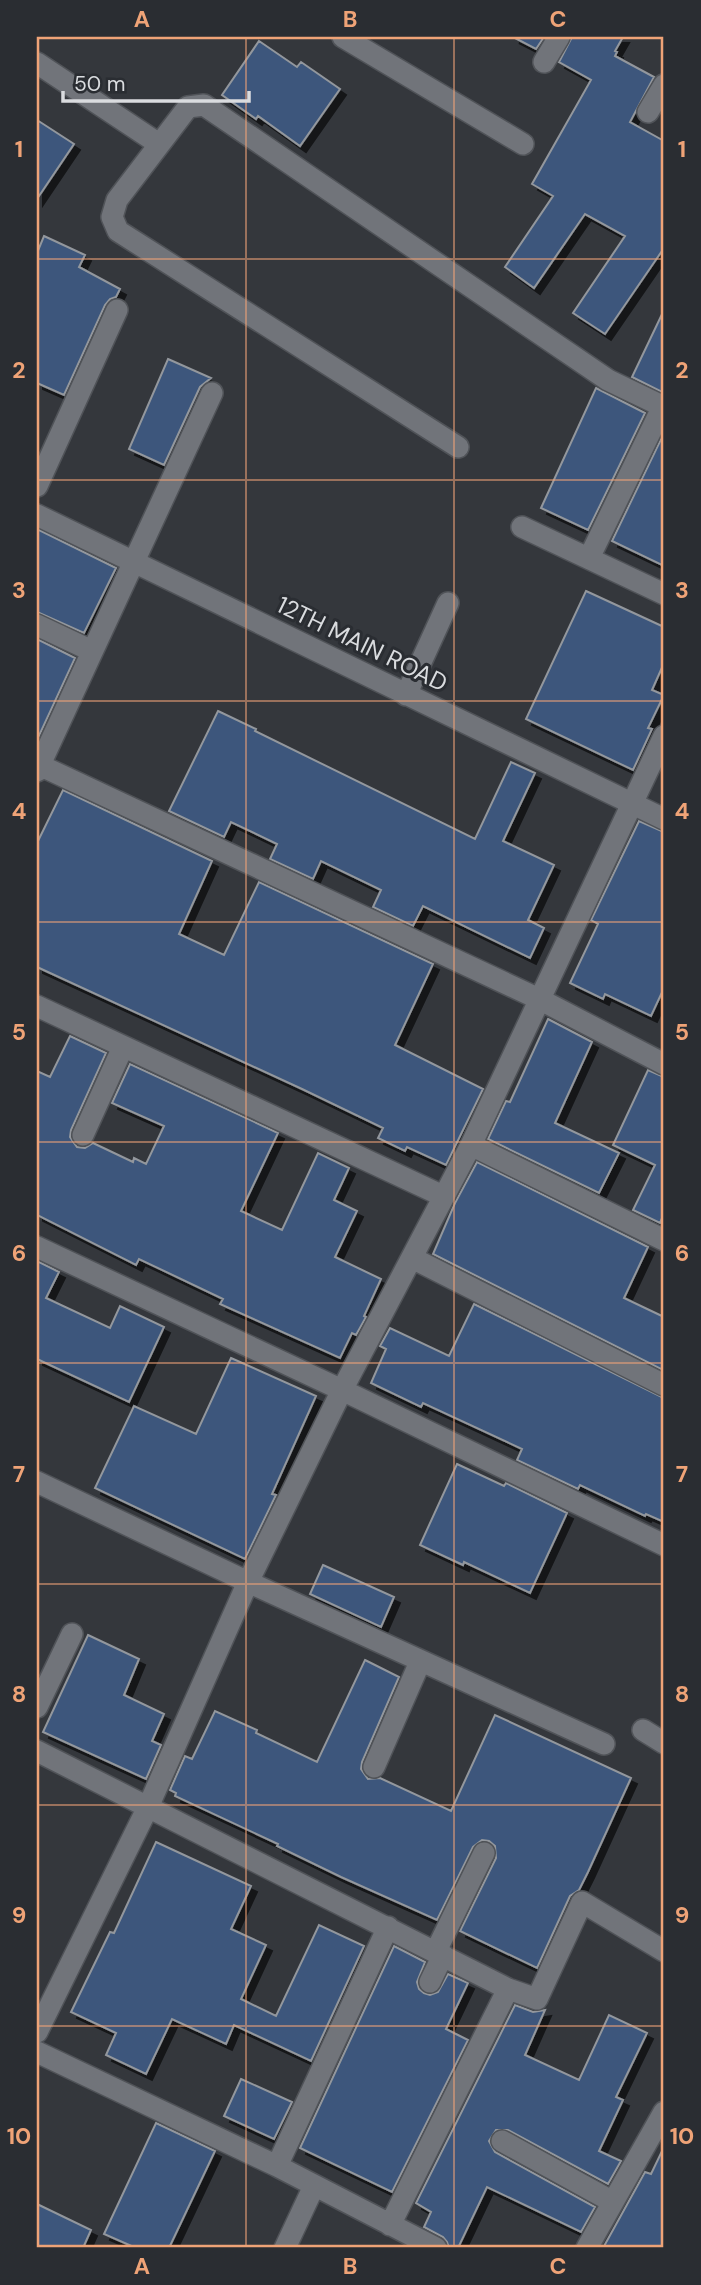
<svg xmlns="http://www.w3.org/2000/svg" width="701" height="2285" font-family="'DM Sans',sans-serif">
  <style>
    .building { fill: #3c577c; stroke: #93979d; stroke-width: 2; filter: url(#shadow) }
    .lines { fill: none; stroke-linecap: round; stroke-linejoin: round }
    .minor-casing { stroke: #505358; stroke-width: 24 }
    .minor { stroke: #71747a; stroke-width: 21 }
    .grid { fill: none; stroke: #efa377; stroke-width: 2; stroke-opacity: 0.55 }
    .labels { text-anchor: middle; stroke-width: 6; stroke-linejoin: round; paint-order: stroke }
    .street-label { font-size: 24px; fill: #dadcdf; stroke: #2a2d32 }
    .neatline { fill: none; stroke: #efa377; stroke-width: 2.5 }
    .grid-label { font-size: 23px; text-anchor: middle; font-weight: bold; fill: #efa377 }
  </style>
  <defs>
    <filter id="shadow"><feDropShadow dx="6" dy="6" stdDeviation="0" flood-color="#0009"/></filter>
  </defs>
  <rect width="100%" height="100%" fill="#34373c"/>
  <path class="building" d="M513,37H544L536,49Z
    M572,37H623L615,51L617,52L615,56L654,77L630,122L664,141V248L605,334L573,313L625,236L585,214L534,288L505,267L553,196L532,184L591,80L559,62Z
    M259,41L297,67L301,62L340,89L300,146L258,116L256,119L222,95Z
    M37,120L74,144L37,199Z
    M44,236L85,255L79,267L120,289L116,297L110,299L105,305L64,395L37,383V253Z
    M664,310V393L632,377Z
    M168,359L211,378L200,387L164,465L129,449Z
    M596,388L645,413L588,530L541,508Z
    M664,433V566L612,541Z
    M37,529L116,568L84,633L37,612Z
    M586,591L664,627V663L652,690L664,695L648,728L652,729L633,770L526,719Z
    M37,639L75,658L37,740Z
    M218,711L256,729L255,731L475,839L511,762L535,773L503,841L554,865L528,920L544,928L530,958L423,906L413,926L373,907L381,890L321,861L313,879L270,859L277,844L231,822L224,837L169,811Z
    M63,790L212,861L179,934L224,955L259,882L433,964L395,1045L483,1089L446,1165L407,1147L405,1151L378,1138L383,1128L302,1089L37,967V843Z
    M639,821L664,832V988L651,1016L605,994L603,999L570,983L598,924L591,920Z
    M548,1019L592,1042L555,1123L619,1153L599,1193L488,1139L506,1101L510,1102Z
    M70,1036L106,1053L71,1130L70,1137L77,1147L85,1148L93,1143L133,1162L134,1158L146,1164L164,1126L112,1103L130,1064L278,1133L241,1211L282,1230L318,1153L349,1168L334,1200L357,1211L335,1257L381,1279L364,1316L366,1317L356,1335L352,1333L340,1358L220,1304L223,1299L139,1259L136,1265L37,1215V1071L50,1077Z
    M648,1070L664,1077V1213L660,1223L633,1210L655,1165L613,1145Z
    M477,1162L648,1247L624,1298L664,1317L663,1370L433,1254L455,1203Z
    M37,1261L59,1272L46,1298L110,1328L120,1306L164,1327L129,1402L37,1359Z
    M474,1304L664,1398V1522L646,1514L645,1516L580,1485L578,1489L517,1460L522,1449L423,1403L421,1407L371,1383L386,1349L380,1346L390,1328L449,1356Z
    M231,1358L316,1396L272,1494L276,1495L245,1559L95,1488L134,1406L196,1434Z
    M457,1464L504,1486L506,1483L567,1513L530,1593L464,1562L463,1565L420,1545Z
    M323,1565L394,1597L381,1627L310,1594Z
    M88,1635L139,1659L124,1695L164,1714L152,1741L161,1745L146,1779L43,1732Z
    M365,1660L399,1677L362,1762L361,1769L368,1779L380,1778L451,1811L495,1715L631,1778L588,1872L579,1890L570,1896L537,1968L460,1931L496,1858L495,1846L489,1841L482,1840L473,1847L437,1920L341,1877L277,1846L278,1844L175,1796L176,1793L170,1790L185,1756L192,1759L215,1711L257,1730L256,1733L317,1762Z
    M156,1842L251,1886L231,1929L266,1945L241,1999L276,2016L319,1925L364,1946L311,2061L234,2025L226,2044L172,2019L146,2074L106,2055L116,2033L71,2012L110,1932L114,1933Z
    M394,1946L425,1962L417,1982L419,1989L424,1993L430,1995L438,1992L448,1974L468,1983L446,2029L468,2040L392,2192L300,2148Z
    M515,2005L533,2012L545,2010L525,2055L579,2080L609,2015L647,2033L616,2097L623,2100L599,2151L621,2161L608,2184L508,2130H496L489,2141L495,2152L595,2207L581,2232L487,2187L458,2248H449L447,2242L443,2237L424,2227L431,2212L416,2203Z
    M241,2079L292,2102L274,2139L224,2116Z
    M156,2123L215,2151L169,2248H136L104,2234Z
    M664,2147V2248H603L645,2172L651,2174Z
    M37,2204L91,2230L83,2248H37Z"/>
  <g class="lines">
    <g class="minor-casing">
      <path id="minor" d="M343,37L523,144
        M544,62L559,37
        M37,63L159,144
        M648,112L664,85
        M458,447L118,231L112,217L117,200L188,107L204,105L608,380L664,407
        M37,486L117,310
        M37,515L664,819
        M522,527L664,594
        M589,558L663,406
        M37,625L92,651
        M406,695L448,603
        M37,764L539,999L664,1064
        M37,771L212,393
        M37,1006L443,1196
        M83,1135L123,1047
        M471,1145L664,1240
        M37,1247L342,1390L664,1545
        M412,1258L664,1385
        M37,1482L248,1582L604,1744
        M37,1707L72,1634
        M643,1730L664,1743
        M37,1751L508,1989L537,1999L582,1902L664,1951
        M374,1767L420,1662
        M436,1951L484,1853
        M430,1982L443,1955
        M37,2032L148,1807L248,1582L342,1390L471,1145L664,736
        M37,2052L277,2166L436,2248
        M502,2141L613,2202
        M277,2166L388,1927
        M390,2225L508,1989
        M285,2248L314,2186
        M587,2248L664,2112"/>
    </g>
    <use href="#minor" class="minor"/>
  </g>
  <path class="grid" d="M246,37V2248M454,37V2248M37,259H664M37,480H664M37,701H664M37,922H664M37,1142H664M37,1363H664M37,1584H664M37,1805H664M37,2026H664"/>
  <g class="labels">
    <g class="street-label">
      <text transform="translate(362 644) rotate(26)" y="8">12TH MAIN ROAD</text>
    </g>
  </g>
  <rect width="701" height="2285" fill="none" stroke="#2a2d32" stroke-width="77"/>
  <path d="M63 91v10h186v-10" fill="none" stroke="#dadcdf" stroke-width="3.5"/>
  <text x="74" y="91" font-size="21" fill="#dadcdf" stroke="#2a2d32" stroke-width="5" paint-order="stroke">50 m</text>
  <rect x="38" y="38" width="624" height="2208" class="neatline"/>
  <g class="grid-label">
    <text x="142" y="27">A</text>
    <text x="350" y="27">B</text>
    <text x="558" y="27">C</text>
    <text x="19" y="157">1</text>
    <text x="682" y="157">1</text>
    <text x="19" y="378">2</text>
    <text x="682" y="378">2</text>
    <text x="19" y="598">3</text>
    <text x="682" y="598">3</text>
    <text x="19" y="819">4</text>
    <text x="682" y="819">4</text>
    <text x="19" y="1040">5</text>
    <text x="682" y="1040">5</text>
    <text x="19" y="1261">6</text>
    <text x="682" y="1261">6</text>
    <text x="19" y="1482">7</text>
    <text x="682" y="1482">7</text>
    <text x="19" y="1702">8</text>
    <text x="682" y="1702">8</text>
    <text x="19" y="1923">9</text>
    <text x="682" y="1923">9</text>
    <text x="19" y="2144">10</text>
    <text x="682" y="2144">10</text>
    <text x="142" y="2274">A</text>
    <text x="350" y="2274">B</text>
    <text x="558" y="2274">C</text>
  </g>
</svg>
